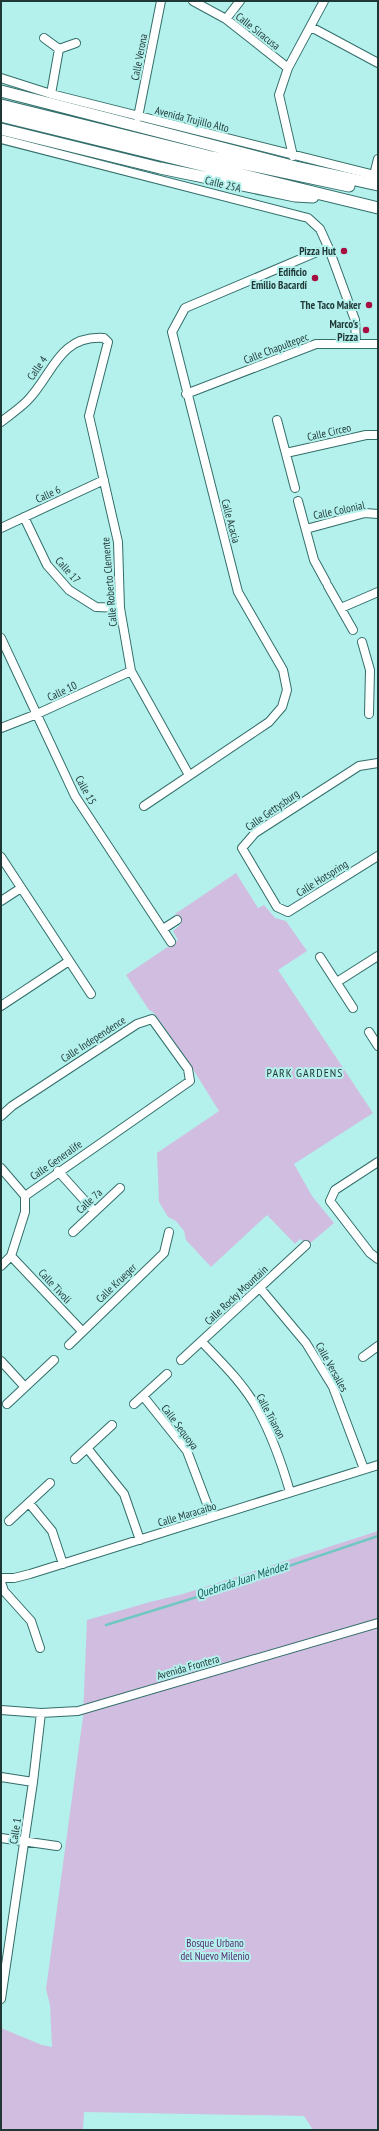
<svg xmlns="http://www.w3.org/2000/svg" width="379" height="2131" font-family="'PT Sans Narrow',sans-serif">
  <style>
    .green { fill: #d1bde0 }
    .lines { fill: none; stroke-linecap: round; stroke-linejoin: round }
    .stream { stroke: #71c8c3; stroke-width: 2.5 }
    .minor-casing { stroke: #326e6a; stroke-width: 10 }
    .highway-casing { stroke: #326e6a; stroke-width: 13 }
    .minor { stroke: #fff; stroke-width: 8 }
    .highway { stroke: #fff; stroke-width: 11 }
    .poi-dot { fill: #a60e41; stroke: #b4f1ed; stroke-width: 1.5 }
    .labels { text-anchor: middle; stroke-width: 4; stroke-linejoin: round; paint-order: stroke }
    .street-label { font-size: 11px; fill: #1f3836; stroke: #b4f1ed }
    .poi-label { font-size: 11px; font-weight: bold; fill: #1f3836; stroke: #b4f1ed; text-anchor: end }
    .park-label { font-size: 11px; fill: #552c6e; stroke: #b4f1ed }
    .neighbourhood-label { font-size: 12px; letter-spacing: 1px; fill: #1f3836; stroke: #b4f1ed }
    .water-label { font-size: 12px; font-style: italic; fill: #155e5b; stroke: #b4f1ed }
  </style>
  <rect width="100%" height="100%" fill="#b4f1ed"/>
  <path class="green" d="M236,873L258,908L264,905L275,918L286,921L307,951L278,970L373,1113L294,1164L312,1196L334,1223L308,1245L300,1239L295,1244L267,1215L211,1267L186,1240L184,1231L176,1221L168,1217L159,1202L157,1153L219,1111L186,1058L154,1013L149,1010L126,975L178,940L173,931L181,924L175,914Z
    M378,1531V2130H313L304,2116L84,2112L83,2130H1V2028L42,2045L52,2047L50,2005L46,1989L83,1717L87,1620L150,1602L183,1594Z"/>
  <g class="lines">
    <path class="stream" d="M106,1625L197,1597L378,1536"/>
    <g class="minor-casing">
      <path id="minor" d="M193,1L226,19L288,68
        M226,19L240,1
        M311,27L378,63
        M44,38L59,49
        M59,49L76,43
        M1,78L51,94L378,176
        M51,94L59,49
        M138,117L161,1
        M1,139L308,218L320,229L329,249L355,320L356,343
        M293,156L279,95L288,68L324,1
        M374,175L378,159
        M186,394L316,344H378
        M277,420L295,488
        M1,422C10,415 20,408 27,401C53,375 58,335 104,338L108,342L89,416L118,542L120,608L131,671L189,775
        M286,453L366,435H378
        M298,501L314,560L326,582
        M24,517L47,565L69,590L96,607L120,608
        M1,528L104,480
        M306,529L365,513L378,514
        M328,586L353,630
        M341,608L378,592
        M1,638L75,796L171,942
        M362,642L370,670L369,714
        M1,728L37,714L131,671
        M378,763L359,766L255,833L242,848L277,907L288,912L378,856
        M144,806L269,722L282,707L287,690L283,670L238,592L172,332L185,308L317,252
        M1,857L91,994
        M1,901L21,888
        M163,929L177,920
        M320,957L353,1008
        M337,982L378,956
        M1,1006L69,961
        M369,1032L378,1046
        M1,1116L12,1106L137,1024L152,1019L188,1069L190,1081L25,1196V1212L11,1256L1,1266
        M378,1162L335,1190L330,1201L370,1253L378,1259
        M1,1168L25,1196
        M58,1171L94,1211
        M73,1232L120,1188
        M11,1256L82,1331
        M260,1288L306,1343L333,1387L364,1469
        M202,1342C222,1363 244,1384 258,1410C272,1436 282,1464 290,1492
        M69,1345L164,1253L169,1232
        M363,1357L378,1346
        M181,1360L306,1245
        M1,1361L24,1386
        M143,1396L187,1451L212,1517
        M7,1404L54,1360
        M134,1404L167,1374
        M87,1448L124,1494L140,1540
        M75,1459L112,1425
        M29,1503L52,1531L63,1564
        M9,1521L50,1483
        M1,1578H14L30,1574L378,1465
        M1,1582L4,1591L31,1621L40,1648
        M1,1710L41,1713L78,1711L378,1623
        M1,1777L33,1782
        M1,1838L57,1846
        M1,1999L33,1782L41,1713"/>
    </g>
    <g class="highway-casing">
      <path id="highway" d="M1,91L296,167L378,185
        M1,105L212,157L349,186
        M1,116L378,208
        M1,129L160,168L295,196L313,197"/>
    </g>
    <use href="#minor" class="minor"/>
    <use href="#highway" class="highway"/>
  </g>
  <g class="poi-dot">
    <circle cx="344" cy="251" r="4"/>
    <circle cx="315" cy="278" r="4"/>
    <circle cx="369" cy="305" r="4"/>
    <circle cx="366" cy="330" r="4"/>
  </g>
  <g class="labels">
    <g class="street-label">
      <text transform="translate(258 31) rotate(38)" y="4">Calle Siracusa</text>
      <text transform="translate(139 57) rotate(-79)" y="4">Calle Verona</text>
      <text transform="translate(192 119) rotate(14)" y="4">Avenida Trujillo Alto</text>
      <text transform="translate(223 184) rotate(14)" y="4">Calle 25A</text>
      <text transform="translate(276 348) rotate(-21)" y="4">Calle Chapultepec</text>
      <text transform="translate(37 368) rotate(-55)" y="4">Calle 4</text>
      <text transform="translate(329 432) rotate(-13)" y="4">Calle Circeo</text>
      <text transform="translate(48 494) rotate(-25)" y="4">Calle 6</text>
      <text transform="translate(339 510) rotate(-12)" y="4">Calle Colonial</text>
      <text transform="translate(231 521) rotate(75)" y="4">Calle Acacia</text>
      <text transform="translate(68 570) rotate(48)" y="4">Calle 17</text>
      <text transform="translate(109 582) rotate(-95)" y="4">Calle Roberto Clemente</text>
      <text transform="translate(62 691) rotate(-25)" y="4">Calle 10</text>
      <text transform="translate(86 790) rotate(61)" y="4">Calle 15</text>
      <text transform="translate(272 810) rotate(-35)" y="4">Calle Gettysburg</text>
      <text transform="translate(322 878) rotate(-32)" y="4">Calle Hotspring</text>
      <text transform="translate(93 1039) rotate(-33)" y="4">Calle Independence</text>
      <text transform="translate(56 1160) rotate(-35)" y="4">Calle Generalife</text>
      <text transform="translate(89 1201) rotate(-43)" y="4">Calle 7a</text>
      <text transform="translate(116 1283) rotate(-44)" y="4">Calle Krueger</text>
      <text transform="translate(55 1286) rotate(47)" y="4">Calle Tivoli</text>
      <text transform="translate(236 1295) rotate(-43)" y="4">Calle Rocky Mountain</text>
      <text transform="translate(332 1367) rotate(61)" y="4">Calle Versalles</text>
      <text transform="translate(271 1416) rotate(62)" y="4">Calle Trianon</text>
      <text transform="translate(180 1427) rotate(53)" y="4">Calle Sequoya</text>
      <text transform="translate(187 1514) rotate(-17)" y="4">Calle Maracaibo</text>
      <text transform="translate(188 1667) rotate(-16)" y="4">Avenida Frontera</text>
      <text transform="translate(15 1831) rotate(-81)" y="4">Calle 1</text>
    </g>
    <g class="poi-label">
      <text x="336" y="255">Pizza Hut</text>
      <text x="307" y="276">Edificio<tspan x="307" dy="13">Emilio Bacardí</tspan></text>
      <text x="361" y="309">The Taco Maker</text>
      <text x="358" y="328">Marco's<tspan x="358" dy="13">Pizza</tspan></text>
    </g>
    <g class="park-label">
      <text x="215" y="1947">Bosque Urbano<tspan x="215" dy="13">del Nuevo Milenio</tspan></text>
    </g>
    <g class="neighbourhood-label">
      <text x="305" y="1077">PARK GARDENS</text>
    </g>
    <g class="water-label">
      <text transform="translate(242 1580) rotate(-18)" y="4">Quebrada Juan Méndez</text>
    </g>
  </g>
  <rect width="379" height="2131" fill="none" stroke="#1f3836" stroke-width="4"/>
</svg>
